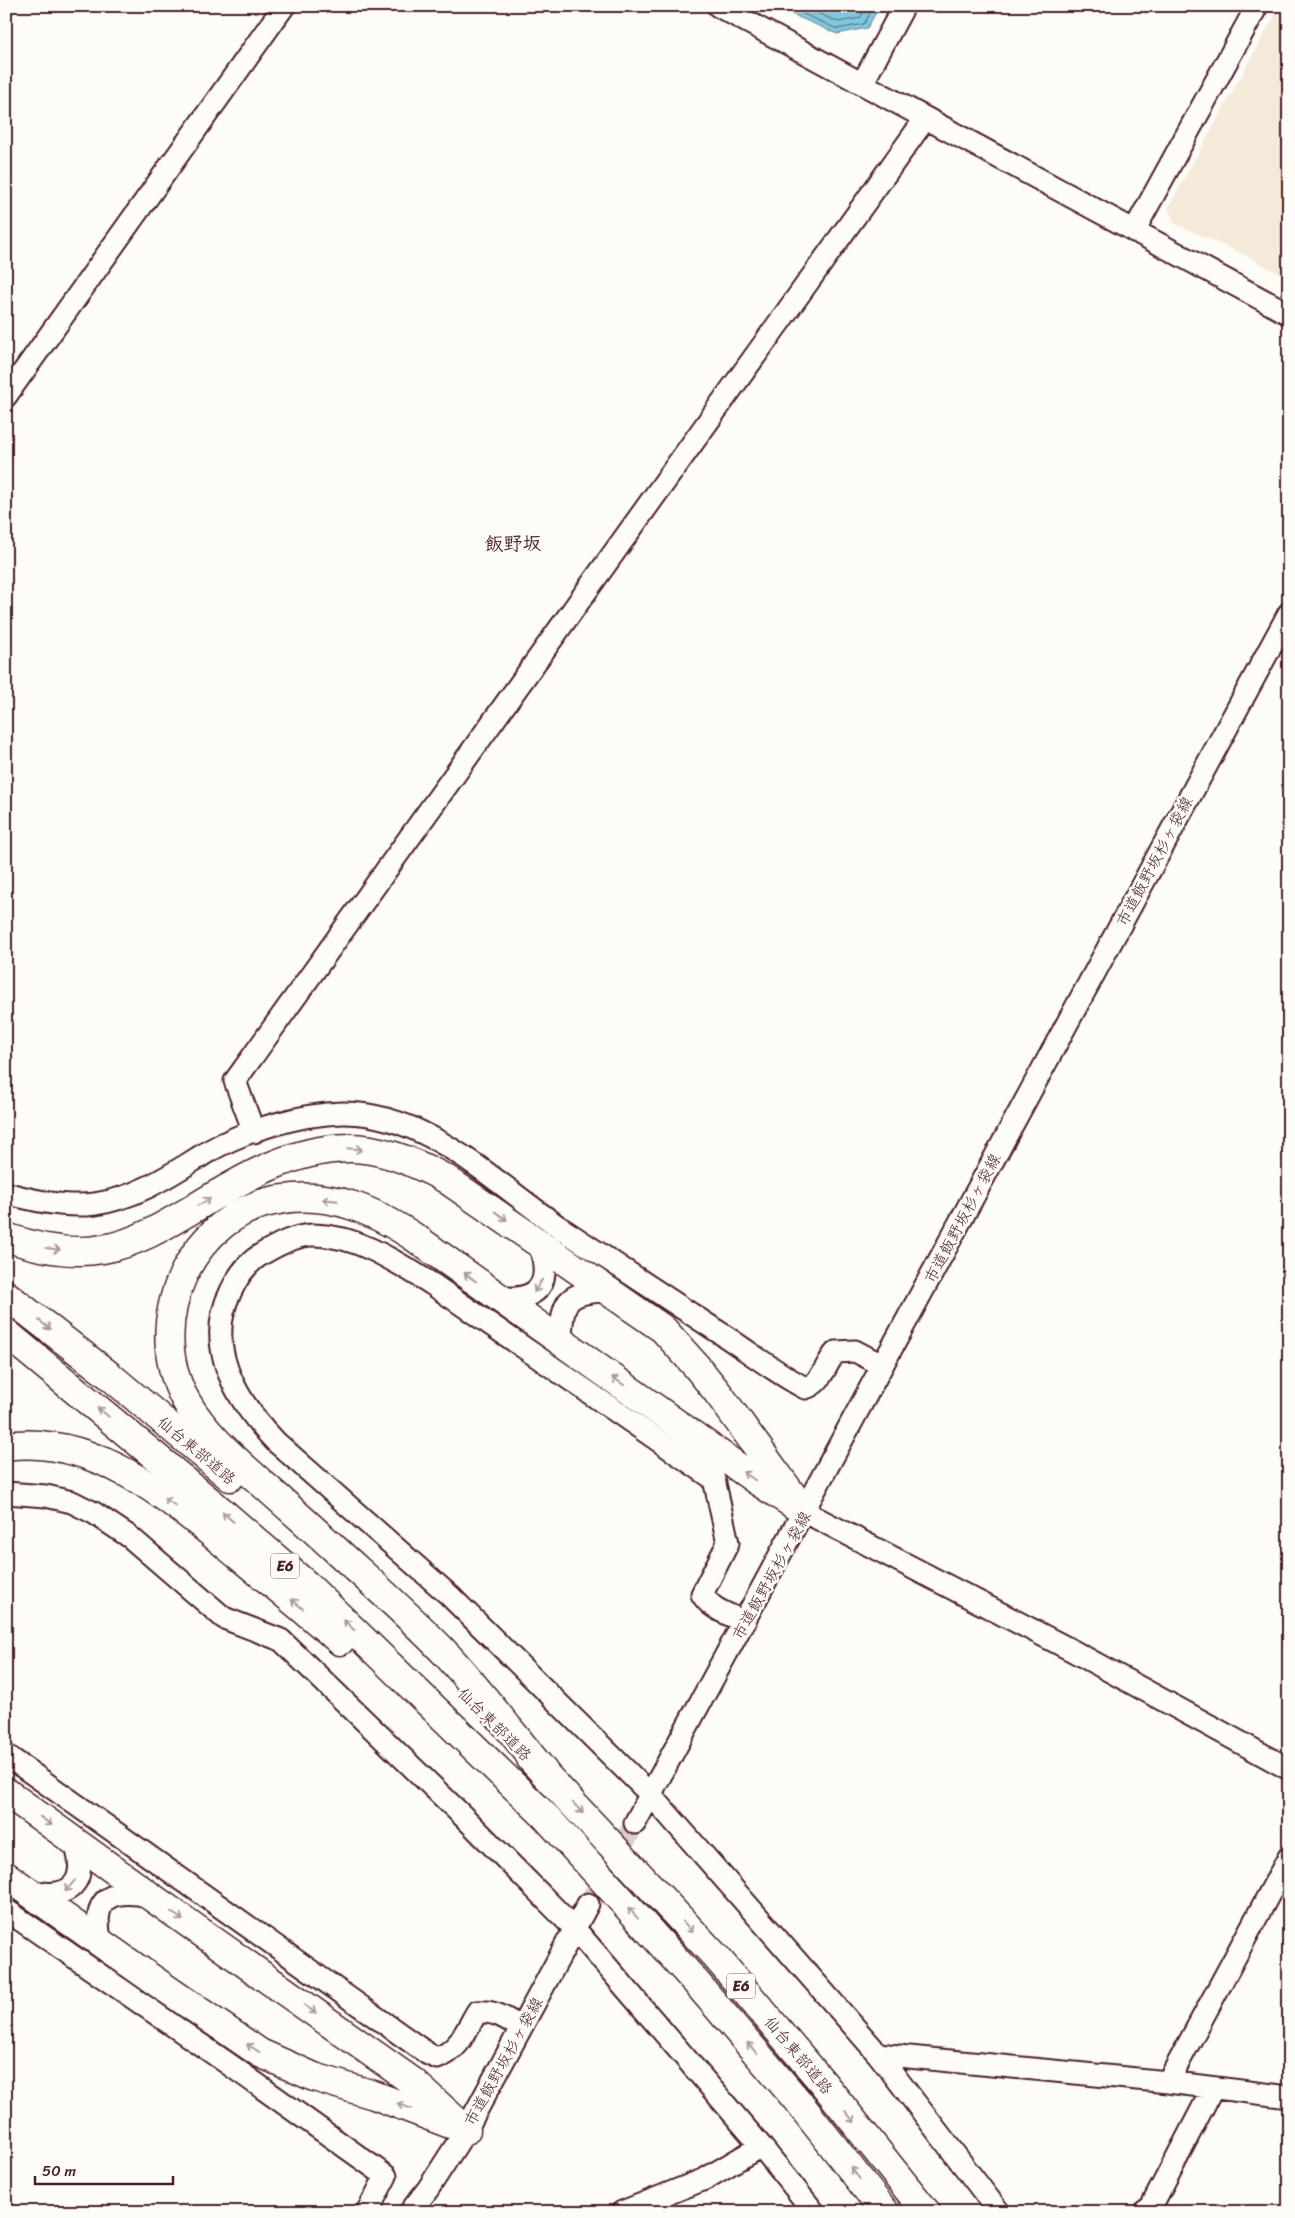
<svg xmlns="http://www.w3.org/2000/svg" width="1295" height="2218" font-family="Sriracha,'Klee One',sans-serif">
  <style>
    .built { fill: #f5eada }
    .water { fill: #7ec8de; stroke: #698496 }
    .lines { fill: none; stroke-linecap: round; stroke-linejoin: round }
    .shore { stroke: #5f6373; stroke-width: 1 }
    .minor-tunnel { stroke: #d9d0ce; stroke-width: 21; stroke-dasharray: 21 11; stroke-linecap: butt }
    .minor-casing { stroke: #4a1f2b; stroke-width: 25 }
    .highway-casing { stroke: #4a1f2b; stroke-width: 31 }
    .minor { stroke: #fdfcf7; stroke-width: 21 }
    .highway { stroke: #fdfcf7; stroke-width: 28 }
    .oneway { stroke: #ac999b }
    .labels { text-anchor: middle; stroke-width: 5; stroke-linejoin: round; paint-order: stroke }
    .shield { fill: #fdfcf7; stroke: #806168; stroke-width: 1 }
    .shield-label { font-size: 15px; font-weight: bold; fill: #4a1f2b }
    .street-label { font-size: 16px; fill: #4a1f2b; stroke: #fdfcf7 }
    .quarter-label { font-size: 19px; font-weight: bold; fill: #4a1f2b; stroke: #fdfcf7 }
  </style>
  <rect width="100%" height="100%" fill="#fdfcf7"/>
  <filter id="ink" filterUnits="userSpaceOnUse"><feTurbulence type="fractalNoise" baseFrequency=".02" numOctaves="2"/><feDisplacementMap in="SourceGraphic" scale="10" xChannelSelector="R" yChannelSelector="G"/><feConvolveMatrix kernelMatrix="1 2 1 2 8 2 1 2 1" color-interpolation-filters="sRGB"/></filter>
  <g filter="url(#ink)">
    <path class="built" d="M1280,6H1289V279L1245,255L1175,224L1168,208Z"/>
    <path class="water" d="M773,6H880L867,28L837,34Z"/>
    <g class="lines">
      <path class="shore" d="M786,6L837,29L864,24L874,6
        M801,6L838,22L860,18L867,6"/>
      <path class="minor-tunnel" d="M588,1904L635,1823"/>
      <g class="minor-casing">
        <path id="minor" d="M718,6L1289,314
          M862,84L904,6
          M1134,231L1257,6
          M6,396L284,6
          M254,1132L235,1081L925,119
          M6,1193C34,1201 66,1208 95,1204C138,1198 173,1173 209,1151C246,1130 300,1114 343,1113C426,1112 495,1183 559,1227C610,1261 662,1295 714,1329C744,1348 773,1371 805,1388C822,1384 825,1364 836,1352L855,1351L882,1365
          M500,1298C541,1301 552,1282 539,1244
          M561,1341C562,1302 565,1292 607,1291
          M6,1493L46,1496L72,1502L94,1513L130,1537L224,1618L281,1640L469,1822L575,1929L761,2146L814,2212
          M805,1512L1073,1651L1289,1769
          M745,1622C729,1614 711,1610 702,1594L728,1543L714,1479L432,1284C396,1262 359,1236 315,1235C297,1234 277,1245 262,1254C248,1262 238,1276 231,1291C203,1346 237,1402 276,1442L449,1595L651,1795L878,2054L999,2212
          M6,1755L428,2054L437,2058C459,2051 466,2030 477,2012C495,2010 507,2019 521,2028
          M635,1823L1289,613
          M28,1890C70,1902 90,1882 74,1841
          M6,1910L230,2065L386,2176L367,2212
          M101,1943C91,1898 109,1888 150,1896
          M878,2054L1168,2082L1289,2097
          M1168,2082L1289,1857
          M410,2212L428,2189L466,2130L588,1904
          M622,2212L705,2179L761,2146
          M1144,2212L1151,2207L1213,2088"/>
      </g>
      <g class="highway-casing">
        <path id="highway" d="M6,1237C37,1248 70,1255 103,1249C137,1243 166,1225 196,1207C243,1178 292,1149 349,1148C383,1148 417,1163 446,1179L663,1329L697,1367L718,1393L793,1496
          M6,1295L110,1376L230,1477
          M6,1333L214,1505L309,1587L547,1818L695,1981L796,2099L885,2212
          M6,1446C96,1433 174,1502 239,1556C273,1584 307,1612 340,1641
          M531,1759L717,1958L823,2083L926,2212
          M544,1772C512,1733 481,1692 447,1655C412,1618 373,1584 336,1550C310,1526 284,1503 257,1479C231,1456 204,1432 186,1401C141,1321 192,1210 284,1199C333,1192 374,1211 414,1237L756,1480L805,1512
          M6,1792L150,1896L413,2082L466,2130
          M6,1876L142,1972L260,2053L314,2077L374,2095L450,2124"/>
      </g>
      <use href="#minor" class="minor"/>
      <use href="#highway" class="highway"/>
    </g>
    <defs><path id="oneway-shaft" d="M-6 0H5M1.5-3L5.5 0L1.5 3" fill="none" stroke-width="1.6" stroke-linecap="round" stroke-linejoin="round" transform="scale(1.25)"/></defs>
    <g class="oneway">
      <use href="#oneway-shaft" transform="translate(355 1149) rotate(5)"/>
      <use href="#oneway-shaft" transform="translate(330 1200) rotate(-174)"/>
      <use href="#oneway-shaft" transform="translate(204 1202) rotate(-30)"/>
      <use href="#oneway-shaft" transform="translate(501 1216) rotate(36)"/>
      <use href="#oneway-shaft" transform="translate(53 1249) rotate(7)"/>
      <use href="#oneway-shaft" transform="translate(470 1277) rotate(-144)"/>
      <use href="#oneway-shaft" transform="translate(538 1286) rotate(122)"/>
      <use href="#oneway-shaft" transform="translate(45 1325) rotate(38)"/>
      <use href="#oneway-shaft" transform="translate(618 1381) rotate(-145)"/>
      <use href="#oneway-shaft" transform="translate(103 1412) rotate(-140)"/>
      <use href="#oneway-shaft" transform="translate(749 1476) rotate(-145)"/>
      <use href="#oneway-shaft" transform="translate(170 1502) rotate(-145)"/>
      <use href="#oneway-shaft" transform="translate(228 1517) rotate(-139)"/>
      <use href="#oneway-shaft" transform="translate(297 1604) rotate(-140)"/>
      <use href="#oneway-shaft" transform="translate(349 1625) rotate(-136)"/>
      <use href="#oneway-shaft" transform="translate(578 1808) rotate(46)"/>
      <use href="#oneway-shaft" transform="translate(46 1821) rotate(36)"/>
      <use href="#oneway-shaft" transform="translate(70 1886) rotate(131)"/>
      <use href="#oneway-shaft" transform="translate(633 1913) rotate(-132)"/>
      <use href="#oneway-shaft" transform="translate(177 1916) rotate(35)"/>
      <use href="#oneway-shaft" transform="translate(688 1927) rotate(48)"/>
      <use href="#oneway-shaft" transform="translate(310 2009) rotate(35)"/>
      <use href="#oneway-shaft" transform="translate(253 2048) rotate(-148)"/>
      <use href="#oneway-shaft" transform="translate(752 2048) rotate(-131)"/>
      <use href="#oneway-shaft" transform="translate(404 2106) rotate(-159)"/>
      <use href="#oneway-shaft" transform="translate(850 2117) rotate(51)"/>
      <use href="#oneway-shaft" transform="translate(855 2173) rotate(-128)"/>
    </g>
  </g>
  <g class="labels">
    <g class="shield">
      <rect x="271" y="1553.5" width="28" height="25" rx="4"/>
      <rect x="727" y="1973.5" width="28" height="25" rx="4"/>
    </g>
    <g class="shield-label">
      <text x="285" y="1571">E6</text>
      <text x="741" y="1991">E6</text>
    </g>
    <g class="street-label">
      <text transform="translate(1154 861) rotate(-62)" y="6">市道飯野坂杉ヶ袋線</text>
      <text transform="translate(962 1218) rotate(-62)" y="6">市道飯野坂杉ヶ袋線</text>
      <text transform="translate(197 1450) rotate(40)" y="6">仙台東部道路</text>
      <text transform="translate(771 1575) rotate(-61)" y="6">市道飯野坂杉ヶ袋線</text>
      <text transform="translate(495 1724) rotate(45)" y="6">仙台東部道路</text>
      <text transform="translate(799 2055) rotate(50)" y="6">仙台東部道路</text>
      <text transform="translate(503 2061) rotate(-61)" y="6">市道飯野坂杉ヶ袋線</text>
    </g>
    <g class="quarter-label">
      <text x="513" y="550">飯野坂</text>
    </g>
  </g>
  <rect width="1295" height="2218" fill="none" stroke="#fdfcf7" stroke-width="25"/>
  <rect x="12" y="12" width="1270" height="2193" fill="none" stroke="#4a1f2b" stroke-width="2" filter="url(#ink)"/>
  <path d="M35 2176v8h138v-8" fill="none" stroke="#4a1f2b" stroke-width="2.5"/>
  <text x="42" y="2176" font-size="15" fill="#4a1f2b" stroke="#fdfcf7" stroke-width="4" paint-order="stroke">50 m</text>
</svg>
